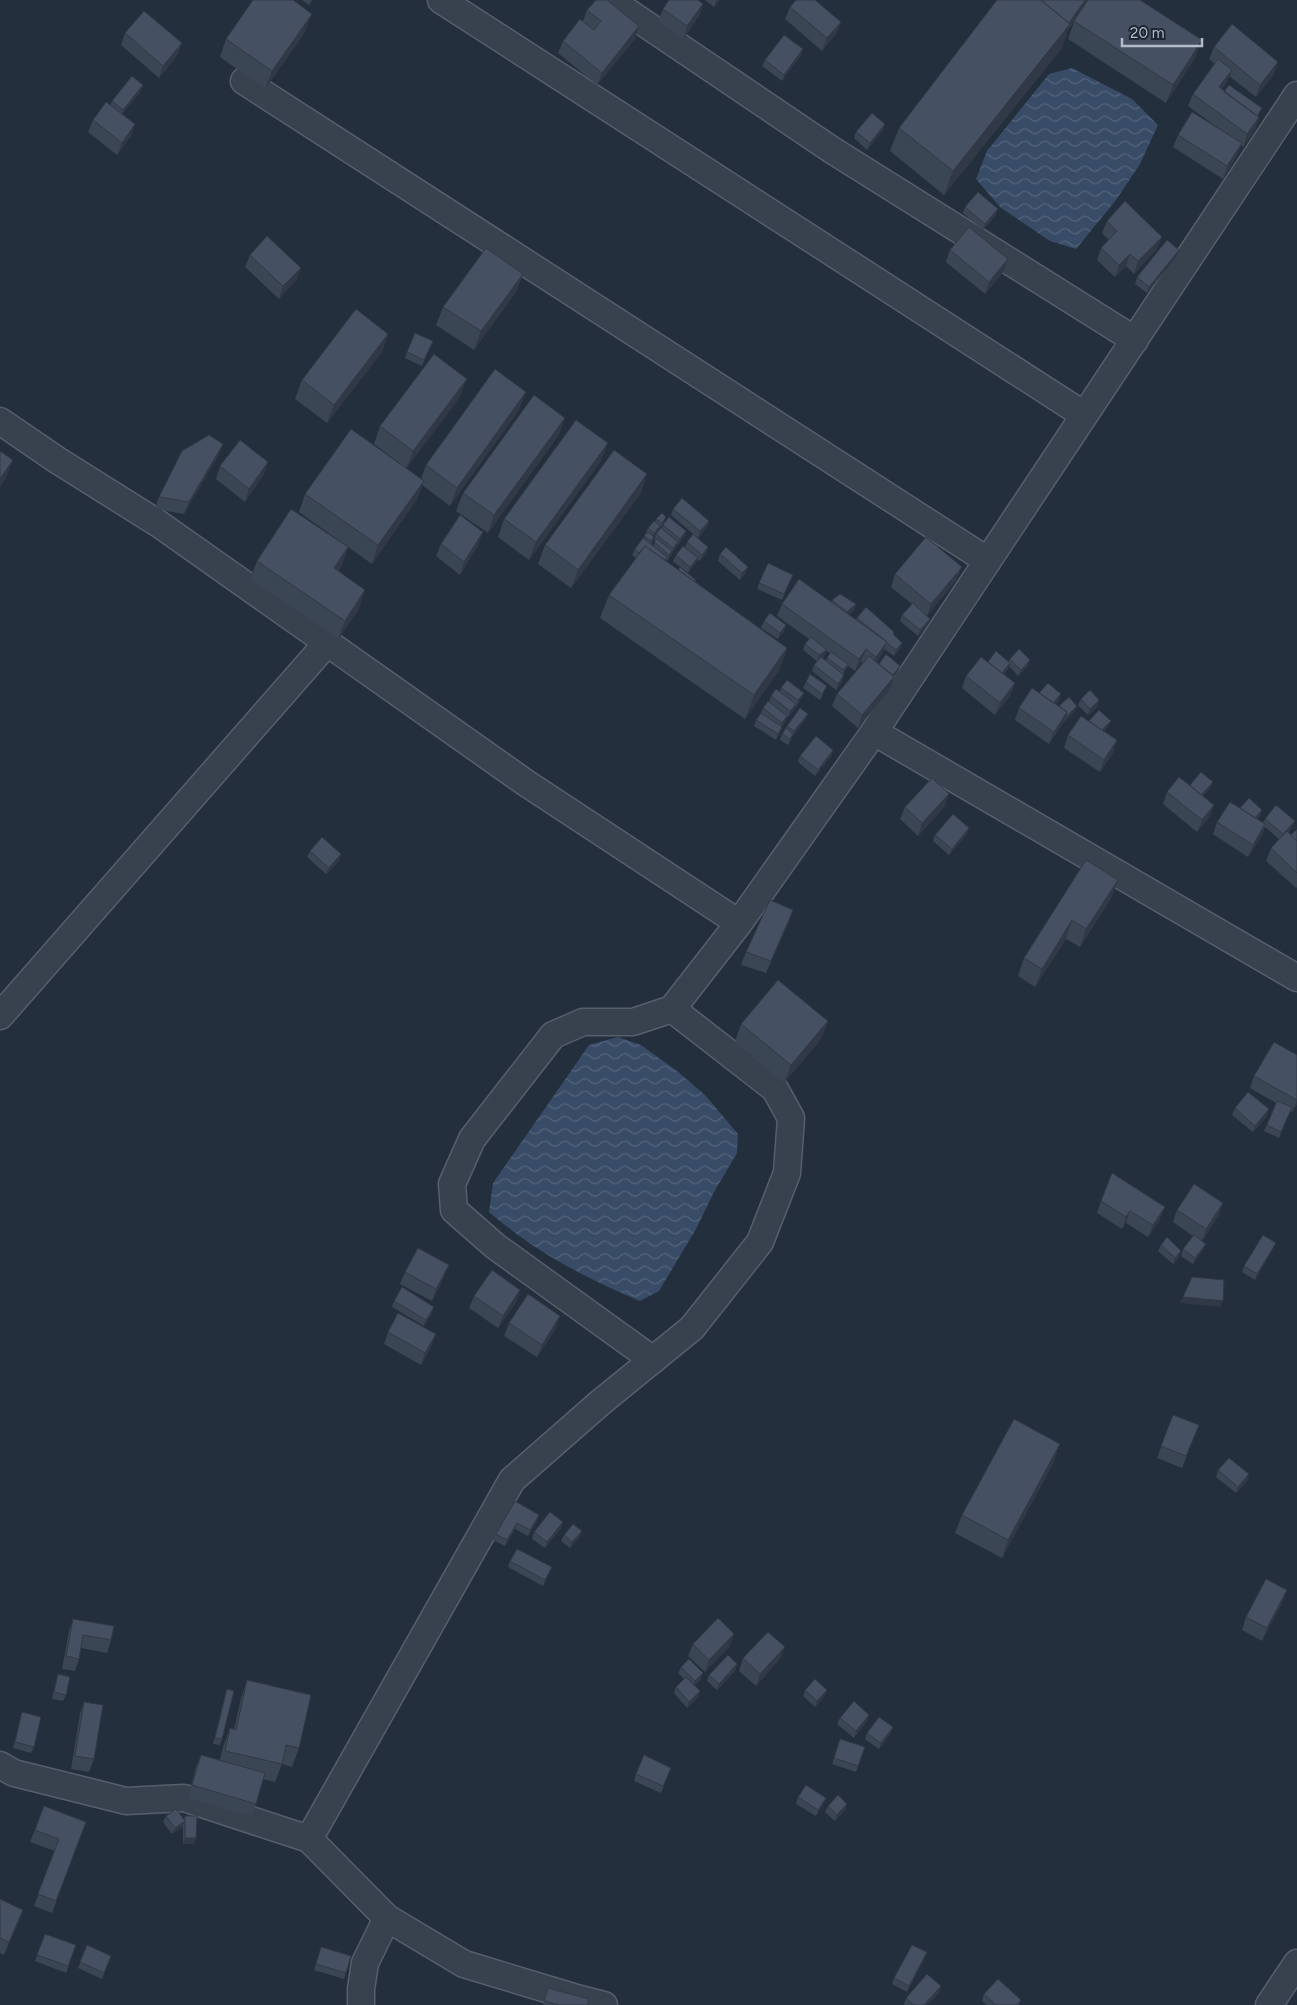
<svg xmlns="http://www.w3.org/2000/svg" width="1297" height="2005" font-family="Figtree,sans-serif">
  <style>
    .water { fill: url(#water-waves) }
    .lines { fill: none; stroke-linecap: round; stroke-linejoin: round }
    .street-casing { stroke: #565f6c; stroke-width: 29 }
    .street { stroke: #38414e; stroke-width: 26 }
    .wall { fill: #3b4654; fill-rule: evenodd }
    .shaded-wall { fill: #303945 }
    .building { fill: #455162; stroke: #303945 }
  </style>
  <defs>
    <pattern id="water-waves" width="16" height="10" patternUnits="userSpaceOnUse" patternTransform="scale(1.25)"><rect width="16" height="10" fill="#394c67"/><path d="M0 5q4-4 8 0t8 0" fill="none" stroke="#53647b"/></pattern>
  </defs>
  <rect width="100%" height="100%" fill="#242f3e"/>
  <path class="water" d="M1072,68L1132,99L1158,125L1140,164L1116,200L1076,249L1050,241L1000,207L976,179L987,151L1049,74Z
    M618,1037L641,1045L677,1071L705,1095L738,1134L737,1153L714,1192L696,1229L659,1291L640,1301C585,1278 534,1251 489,1212L493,1183L589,1045Z"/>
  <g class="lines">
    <g class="street-casing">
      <path id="street" d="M441,0L1084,415
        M610,0L832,150L1135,340
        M244,81L988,561
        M0,421L57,460L159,524L526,783L739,923L874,732L1297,978
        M874,732L1297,95
        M0,1016L327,643
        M653,1360L495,1246L454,1210L452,1184L472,1139L553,1035L583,1022H633L672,1009
        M0,1765L14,1773L126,1801L184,1798L309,1839L387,1918L464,1964L573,1997L604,2005
        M309,1839L512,1480L601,1402L692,1328L760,1242L787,1173L791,1118L775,1089L672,1009L739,923
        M361,2005V1989L365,1963L387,1918
        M1269,2005L1297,1963"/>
    </g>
    <use href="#street" class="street"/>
  </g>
  <path class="wall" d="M302,0H312L309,5Z
    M705,0H720L714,7Z
    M997,0H1140L1195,58L1166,103L1068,39L1074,22L1068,30L1062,48L944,195L890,151L899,128Z
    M703,4L699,16L683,39L658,21L663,9Z
    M790,7L841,22L836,34L822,51L785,19Z
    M587,10L635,39L597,85L558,53L563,41L583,21Z
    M305,32L265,89L220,57L226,39Z
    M125,33L182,43L177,56L159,78L121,45Z
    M1214,47L1274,74L1256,97L1229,76L1227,82L1222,89L1224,92L1262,108L1258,116L1259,117L1255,130L1243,147L1241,145L1237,155L1223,179L1173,147L1178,135L1218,128L1188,106L1193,94L1215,64L1209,59Z
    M801,55L782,81L762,66L765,60Z
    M141,91L122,114L135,124L131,136L117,155L88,132L93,120L110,106L112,101Z
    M885,124L883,130L867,150L854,138L856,132Z
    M965,207L996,215L983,230L963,213Z
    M1107,221L1157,249L1134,274L1126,266L1115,277L1097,260L1101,248L1109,240L1102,233Z
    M950,250L1008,259L1004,271L985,294L946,262Z
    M1179,250L1177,256L1147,293L1135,284L1137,277Z
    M250,255L301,268L296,280L279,299L245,267Z
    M523,274L516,292L474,350L436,325L443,307Z
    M388,334L382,352L327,423L295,399L302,380Z
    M430,347L422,366L405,358L407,352Z
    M526,392L519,410L450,506L422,485L417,499L372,564L299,512L305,494L398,462L374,444L380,426L460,397L406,468L421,479L426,465Z
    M565,418L558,436L488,533L456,511L463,493Z
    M223,444L218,456L184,514L155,509L159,497Z
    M601,461L529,560L498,537L504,519Z
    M220,466L264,474L245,502L216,479Z
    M641,493L571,588L538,564L545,545Z
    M673,509L709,521L707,527L698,538L671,515Z
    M656,519L664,523L659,529L654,536L652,543L651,545L653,546L655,541L654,540L656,534L662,528L663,525L686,531L684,537L678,545L677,544L670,557L667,561L666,560V561L787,648L778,672L745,719L600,618L609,595L636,558L632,555L635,549L643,539L648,528L655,522Z
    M687,542L708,547L706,554L699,561L697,559L695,564L688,573L673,561L676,555L685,547Z
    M441,544L478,545L460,575L436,556Z
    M348,547L342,565L338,571L359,609L338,639L250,579L257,561Z
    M720,554L746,573L740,580L718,561Z
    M895,574L957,579L927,616L928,625L918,636L900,621L902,615L912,604L891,587Z
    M793,575L782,600L757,589L759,583Z
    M832,600L856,604L854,610L849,615L856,620L857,618L894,632L893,635L902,643L900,649L894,656L884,649L882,654L877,662L879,664L898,672L894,677L890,689L858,728L832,706L837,694L863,663L861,662L855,671L848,666L846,670L843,674L842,682L836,690L812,671L814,665L817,661L803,650L805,644L809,639L777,616L782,604L831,602ZM826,651L830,653L826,660L822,658L824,656Z
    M764,621L784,631L778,639L761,628Z
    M1010,659L1030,660L1028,666L1018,676L1009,666L1008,669L1004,674L1015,683L1010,696L995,715L962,688L966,676L988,662H1008Z
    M806,682L824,692L820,700L803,688Z
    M781,688L804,693L801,699L796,707L795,706L794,710L788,717L787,716L785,722L782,727L780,733L776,740L754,726L756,720L761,713L763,708L769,702L771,696L780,691Z
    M1039,693L1059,701L1055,704L1059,706H1077L1074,712L1063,723L1049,744L1015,720L1019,708Z
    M1081,699L1099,700L1097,707L1088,715L1078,705Z
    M808,714L805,720L792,737L788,745L780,740L782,734L787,726Z
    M1089,721L1108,727L1104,731L1117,740L1113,753L1100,772L1064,748L1068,735Z
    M833,750L831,756L815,776L798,762L800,756Z
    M1213,782L1210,788L1203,796L1214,805L1209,818L1197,832L1163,804L1167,792L1190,785Z
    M945,806L918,836L900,819L905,807Z
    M1240,808L1262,810L1260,816L1257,819L1263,823L1265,819L1292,827L1288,833L1291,835L1297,829V887L1296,888L1266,861L1271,848L1279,839L1265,827L1261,837L1248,857L1213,834L1217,822Z
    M967,834L949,855L933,841L935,835Z
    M310,851L341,854L339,861L326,874L307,857Z
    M1118,880L1111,898L1080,947L1066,939L1035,987L1018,976L1024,958Z
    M789,922L766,973L741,965L746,952Z
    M828,1021L821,1039L784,1083L735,1042L741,1024Z
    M1297,1055V1104L1292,1112L1290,1111L1279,1138L1264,1131L1276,1103L1250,1088L1254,1076Z
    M1235,1108L1267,1116L1253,1132L1232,1115Z
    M1101,1201L1160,1219L1148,1237L1126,1223L1122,1229L1097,1213Z
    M1177,1210L1219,1215L1202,1241L1203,1250L1193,1264L1181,1256L1183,1249L1193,1236L1173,1222Z
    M1161,1245L1179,1257L1173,1264L1158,1251Z
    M1273,1249L1255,1280L1242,1272L1244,1266Z
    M405,1272L444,1277L432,1301L400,1284Z
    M520,1290L516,1302L498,1328L469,1308L474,1296Z
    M394,1301L434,1307L432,1313L424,1326L392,1307Z
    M509,1323L556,1328L537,1357L504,1336Z
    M388,1332L431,1347L421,1365L384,1344Z
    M1173,1415L1199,1425L1182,1468L1157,1458Z
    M1054,1462L1002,1558L955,1533L962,1515Z
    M1218,1470L1249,1474L1247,1481L1236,1493L1216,1477Z
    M515,1501L537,1521L528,1536L515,1529L505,1546L493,1540L496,1534Z
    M561,1528L545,1548L532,1539L534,1532Z
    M582,1531L579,1538L570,1548L561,1541L564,1535Z
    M510,1561L552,1567L543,1586L508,1567Z
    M1282,1603L1262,1641L1242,1630L1246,1617Z
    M73,1619L111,1640L107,1653L81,1648L79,1659L75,1671L62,1669L69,1631Z
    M693,1644L730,1646L705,1672L688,1656Z
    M785,1647L780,1659L756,1686L739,1671L743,1658Z
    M737,1664L735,1671L717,1690L707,1681L709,1675Z
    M681,1667L701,1679L695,1685L700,1691L698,1697L687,1708L674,1693L676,1687L684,1679L678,1673Z
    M58,1674L66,1695L63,1701L52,1699L56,1681Z
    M247,1680L299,1748L292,1767L282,1764L275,1782L263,1779L252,1816L188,1798L196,1767L201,1755L220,1760L223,1747L230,1728L234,1729L241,1698Z
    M227,1689L222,1739L220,1745L213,1744L225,1695Z
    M805,1690L825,1696L815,1707L803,1696Z
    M84,1702L94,1759L89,1772L71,1769L80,1714Z
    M22,1712L34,1747L31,1753L13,1748Z
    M840,1718L867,1721L854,1738L837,1724Z
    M893,1727L891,1733L879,1749L865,1739L867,1733Z
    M840,1739L865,1747L856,1772L832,1764Z
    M671,1768L661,1793L634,1781L636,1774Z
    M798,1797L823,1804L816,1816L796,1804Z
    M847,1804L845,1810L835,1821L825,1812L828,1806Z
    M44,1806L86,1822L52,1913L34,1906L55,1851L30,1842Z
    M166,1816L184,1820L185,1816L194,1844H183V1824L182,1827L172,1834L163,1822Z
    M0,1899L23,1910L4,1955L0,1953Z
    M45,1934L76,1945L66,1973L35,1961Z
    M87,1945L111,1956L102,1979L78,1968Z
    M321,1947L351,1956L344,1979L314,1970Z
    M927,1952L924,1959L907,1992L892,1984L894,1978Z
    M941,1986L939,1993L927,2005H905L904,2004L906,1998Z
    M548,1988L587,2005H543Z
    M984,1994L1021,2000L1019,2005H987L982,2001Z"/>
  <path class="shaded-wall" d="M717,0H720L714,7L716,1Z
    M1085,0H1088L1085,7L1068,30L1062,48L944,195L953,171L1068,24Z
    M703,4L699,16L683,39L687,26Z
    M312,14L305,32L265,89L272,71Z
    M841,22L836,34L822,51L827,38Z
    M639,26L635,39L597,85L602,73Z
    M1202,40L1195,58L1166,103L1173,85Z
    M182,43L177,56L159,78L163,66Z
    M803,49L801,55L782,81L784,75Z
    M1278,62L1274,74L1256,97L1260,85Z
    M1232,70L1227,82L1214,100L1219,87Z
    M143,85L141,91L121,116L123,110Z
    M1259,117L1255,130L1243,147L1247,134Z
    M135,124L131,136L117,155L122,143Z
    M885,124L883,130L867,150L870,143Z
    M1242,143L1237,155L1223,179L1227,166Z
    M998,209L996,215L983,230L985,224Z
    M1162,237L1157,249L1134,274L1138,261Z
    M1179,250L1177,256L1147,293L1149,287Z
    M1130,254L1126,266L1115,277L1119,265Z
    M1008,259L1004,271L985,294L989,282Z
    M301,268L296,280L279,299L283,286Z
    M523,274L516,292L474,350L481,331Z
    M388,334L382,352L327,423L334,405Z
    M467,379L460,397L406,469L413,451Z
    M526,392L519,410L450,506L457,488Z
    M565,418L558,436L488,533L494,515Z
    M608,443L601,461L529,560L536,542Z
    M223,444L218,456L184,514L189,502Z
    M13,460L6,478L0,488V479Z
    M268,462L264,474L245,502L249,489Z
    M647,474L641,493L571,588L578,570Z
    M424,481L417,499L372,564L378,545Z
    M666,517L664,523L659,529L662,523Z
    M709,521L707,527L698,538L700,531Z
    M660,526L658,532L651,539L654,533Z
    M686,531L684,537L678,545L680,539Z
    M483,532L478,545L460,575L464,562Z
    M678,542L676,548L667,561L669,555Z
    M348,547L342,565L327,586L334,568Z
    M708,547L706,554L699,561L702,555Z
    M698,558L695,564L688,573L690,567Z
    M748,567L746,573L740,580L742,573Z
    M962,567L957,579L927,616L931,604Z
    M365,590L359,609L338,639L345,621Z
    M856,604L854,610L845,618L847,612Z
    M930,619L928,625L918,636L920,630Z
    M786,625L784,631L778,639L780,633Z
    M887,642L882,654L872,669L876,657Z
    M902,643L900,649L894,656L896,650Z
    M787,648L778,672L745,719L754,695Z
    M866,649L861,662L855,671L859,659Z
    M827,650L824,656L817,661L819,655Z
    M1030,660L1028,666L1018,676L1021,670Z
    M1010,663L1008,669L997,682L1000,676Z
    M848,664L846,670L842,676L844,670Z
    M900,666L898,672L890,682L892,676Z
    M844,675L842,682L836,690L838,684Z
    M894,677L890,689L858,728L862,715Z
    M1015,683L1010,696L995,715L1000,703Z
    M804,693L801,699L796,707L798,700Z
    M1061,694L1059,701L1048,712L1050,706Z
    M1099,700L1097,707L1088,715L1090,709Z
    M796,704L794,710L788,717L790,711Z
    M1077,706L1074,712L1063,723L1066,717Z
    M1067,712L1063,724L1049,744L1054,732Z
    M808,714L805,720L792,737L788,745L794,731Z
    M787,716L785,722L780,729L782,723Z
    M1111,721L1108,727L1096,740L1099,734Z
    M782,727L780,733L776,740L778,734Z
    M1117,740L1113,753L1100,772L1104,760Z
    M833,750L831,756L815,776L818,770Z
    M1213,782L1210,788L1197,803L1199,797Z
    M949,794L945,806L918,836L922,823Z
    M1214,805L1209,818L1197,832L1202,820Z
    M1262,810L1260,816L1250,826L1252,820Z
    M1295,821L1292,827L1281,841L1283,834Z
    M1265,824L1261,837L1248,857L1253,845Z
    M969,828L967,834L949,855L952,849Z
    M341,854L339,861L326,874L329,868Z
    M1118,880L1111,898L1080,947L1086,929Z
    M793,910L789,922L766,973L771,961Z
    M1072,920L1066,939L1035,987L1042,969Z
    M828,1021L821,1039L784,1083L791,1065Z
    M1297,1100V1104L1292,1112Z
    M1269,1109L1267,1116L1253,1132L1255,1126Z
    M1223,1203L1219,1215L1202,1241L1206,1229Z
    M1165,1207L1160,1219L1148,1237L1153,1225Z
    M1130,1211L1126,1223L1122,1229L1126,1217Z
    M1276,1243L1273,1249L1255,1280L1257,1274Z
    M1206,1244L1203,1250L1193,1264L1195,1258Z
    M1181,1251L1179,1257L1173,1264L1175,1258Z
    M449,1265L444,1277L432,1301L436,1289Z
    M520,1290L516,1302L498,1328L503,1316Z
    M1183,1297L1223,1301L1220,1307L1180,1303Z
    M434,1307L432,1313L424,1326L426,1320Z
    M560,1316L556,1328L537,1357L542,1345Z
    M436,1334L431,1347L421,1365L425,1353Z
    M1060,1444L1054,1462L1002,1558L1008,1540Z
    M1249,1474L1247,1481L1236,1493L1238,1487Z
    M539,1515L537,1521L528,1536L530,1530Z
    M563,1522L561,1528L545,1548L547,1542Z
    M517,1523L515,1529L505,1546L507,1540Z
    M582,1531L579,1538L570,1548L572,1542Z
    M1287,1590L1282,1603L1262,1641L1267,1628Z
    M734,1634L730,1646L705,1672L709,1660Z
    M785,1647L780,1659L756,1686L760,1674Z
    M737,1664L735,1671L717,1690L719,1684Z
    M703,1673L701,1679L693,1687L695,1681Z
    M827,1690L825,1696L815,1707L817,1701Z
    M700,1691L698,1697L687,1708L689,1702Z
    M869,1715L867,1721L854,1738L856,1731Z
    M893,1727L891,1733L879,1749L881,1743Z
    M826,1798L823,1804L816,1816L818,1810Z
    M847,1804L845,1810L835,1821L837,1815Z
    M185,1821L182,1827L172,1834L175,1828Z
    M185,1838H196L194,1844H183Z
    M23,1910L19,1922L4,1955L9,1942Z
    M927,1952L924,1959L907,1992L909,1986Z
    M941,1986L939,1993L927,2005H924Z"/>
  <path class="building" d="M253,0H293L312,14L272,71L226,39Z
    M596,0H607L639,26L602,73L563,41L580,19L594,30L601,21L587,10Z
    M669,0H698L703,4L687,26L663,9Z
    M796,0H815L841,22L827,38L790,7Z
    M997,0H1041L1070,24L953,171L899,128Z
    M1041,0H1085L1069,23Z
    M1088,0H1140L1202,40L1173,85L1074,21Z
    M144,11L182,43L163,66L125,33Z
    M1232,24L1278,62L1260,85L1214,47Z
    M784,35L803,49L784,75L765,60Z
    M1218,59L1232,70L1219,87L1259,117L1247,134L1193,94Z
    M132,76L143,85L123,110L112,101Z
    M1229,85L1262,108L1257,116L1224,92Z
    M106,102L135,124L122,143L93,120Z
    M1192,112L1242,143L1227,166L1178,135Z
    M872,113L885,124L870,143L856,132Z
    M978,192L998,209L985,224L965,207Z
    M1125,201L1162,237L1138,261L1130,254L1119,265L1101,248L1117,231L1107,221Z
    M969,227L1008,259L989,282L950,250Z
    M267,236L301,268L283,286L250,255Z
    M1167,240L1179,250L1149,287L1137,277Z
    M486,248L523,274L481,331L443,307Z
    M356,309L388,334L334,405L302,380Z
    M415,333L433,341L424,360L407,352Z
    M434,354L467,379L413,451L380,426Z
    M495,369L526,392L457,488L426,465Z
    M534,395L565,418L494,515L463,493Z
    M576,420L608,443L536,542L504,519Z
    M351,429L424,481L378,545L305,494Z
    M209,435L223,444L189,502L159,497L182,451Z
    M240,440L268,462L249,489L220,466Z
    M614,450L647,474L578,570L545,545Z
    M0,451L13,460L0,479Z
    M682,498L709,521L700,531L673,509Z
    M291,509L348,547L334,568L365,590L345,621L257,561Z
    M662,513L666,517L662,523L656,519Z
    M460,515L483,532L464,562L441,544Z
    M669,517L686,531L680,539L663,525Z
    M654,521L660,526L654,533L648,528Z
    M661,528L678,542L673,548L656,534Z
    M648,532L654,537L651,541L644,536Z
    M693,534L708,547L702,555L687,542Z
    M926,537L962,567L931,604L895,574Z
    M643,538L667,557L665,560L645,546L639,553L635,549Z
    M657,539L672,551L669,555L654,542Z
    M645,546L787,648L754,695L609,595Z
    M683,546L698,558L690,567L676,555Z
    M726,547L748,567L742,573L720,554Z
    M768,563L793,575L784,594L759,583Z
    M680,567L696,580L695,582L678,570Z
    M799,579L887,642L876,657L866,649L859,659L782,604Z
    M840,594L856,604L847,612L832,600Z
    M913,603L930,619L920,630L902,615Z
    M866,607L894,632L893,634L902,643L896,650L886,642H887L857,618Z
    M770,613L786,625L780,633L764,621Z
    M811,637L827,650L819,655L805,644Z
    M1019,649L1030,660L1021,670L1010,659Z
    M996,651L1010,663L1002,673L988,662Z
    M831,652L848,664L844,670L827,658Z
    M886,654L900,666L893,675L879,664Z
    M869,656L894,677L862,715L837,694Z
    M821,657L844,675L838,684L814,665Z
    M981,657L1015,683L1000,703L966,676Z
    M810,674L827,686L822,694L806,682Z
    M787,680L804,693L798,700L781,688Z
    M1048,683L1061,694L1053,703L1039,693Z
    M1032,688L1067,712L1054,732L1019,708Z
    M776,689L796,704L790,711L771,696Z
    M1090,690L1099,700L1090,709L1081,699Z
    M1069,697L1077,706L1066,717L1067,712L1059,706Z
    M768,701L787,716L782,723L763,708Z
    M800,708L808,714L794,731L787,726Z
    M1099,710L1111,721L1102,730L1089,721Z
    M761,713L782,727L778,734L756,720Z
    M1081,716L1117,740L1104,760L1068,735Z
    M786,728L793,734L790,739L782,734Z
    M816,736L833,750L818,770L800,756Z
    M1201,772L1213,782L1201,795L1190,785Z
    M1179,777L1214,805L1202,820L1167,792Z
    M932,778L949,794L922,823L905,807Z
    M1249,798L1262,810L1255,818L1240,808Z
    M1230,802L1265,824L1253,845L1217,822Z
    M1276,805L1295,821L1283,834L1265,819Z
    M953,814L969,828L952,849L935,835Z
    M1297,829V841L1291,835Z
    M1287,831L1297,841V873L1271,848Z
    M322,837L341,854L329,868L310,851Z
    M1086,860L1118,880L1086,929L1072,920L1042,969L1024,958Z
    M770,900L793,910L771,961L746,952Z
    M778,980L828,1021L791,1065L741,1024Z
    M1274,1042L1297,1055V1100L1254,1076Z
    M1248,1092L1269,1109L1255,1126L1235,1108Z
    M1277,1101L1292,1107L1281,1132L1267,1125Z
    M1112,1173L1165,1207L1153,1225L1130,1211L1126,1217L1101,1201Z
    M1194,1184L1223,1203L1206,1229L1177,1210Z
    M1194,1235L1206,1244L1195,1258L1183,1249Z
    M1263,1235L1276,1243L1257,1274L1244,1266Z
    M1167,1237L1181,1251L1175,1258L1161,1245Z
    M418,1248L449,1265L436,1289L405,1272Z
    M492,1270L520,1290L503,1316L474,1296Z
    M1192,1277L1224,1280L1223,1301L1183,1297Z
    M402,1287L434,1307L426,1320L394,1301Z
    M528,1294L560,1316L542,1345L509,1323Z
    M398,1313L436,1334L425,1353L388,1332Z
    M1173,1415L1199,1425L1186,1456L1161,1446Z
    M1014,1419L1060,1444L1008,1540L962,1515Z
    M1229,1458L1249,1474L1238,1487L1218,1470Z
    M515,1501L539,1515L530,1530L517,1523L507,1540L496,1534Z
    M550,1512L563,1522L547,1542L534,1532Z
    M573,1524L582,1531L572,1542L564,1535Z
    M517,1549L552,1567L545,1580L510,1561Z
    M1266,1579L1287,1590L1267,1628L1246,1617Z
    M718,1618L734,1634L709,1660L693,1644Z
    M73,1619L114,1626L111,1640L83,1635L79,1659L66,1656Z
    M768,1632L785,1647L760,1674L743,1658Z
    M728,1655L737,1664L719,1684L709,1675Z
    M689,1659L703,1673L695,1681L681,1667Z
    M58,1674L70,1677L66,1695L54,1692Z
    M686,1677L700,1691L689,1702L676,1687Z
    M815,1679L827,1690L817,1701L805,1690Z
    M247,1680L311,1695L299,1748L286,1745L282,1764L225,1751L230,1728L236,1730Z
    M227,1689L234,1691L222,1739L215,1738Z
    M854,1701L869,1715L856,1731L840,1718Z
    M84,1702L103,1705L94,1759L75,1756Z
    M22,1712L41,1717L34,1747L15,1742Z
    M879,1717L893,1727L881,1743L867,1733Z
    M840,1739L865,1747L858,1766L834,1758Z
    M201,1755L265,1773L256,1804L192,1785Z
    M644,1755L671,1768L663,1786L636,1774Z
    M806,1785L826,1798L818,1810L798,1797Z
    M838,1795L847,1804L837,1815L828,1806Z
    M44,1806L86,1822L56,1901L38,1894L59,1839L35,1830Z
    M176,1809L185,1821L175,1828L166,1816Z
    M185,1816H197L196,1838H185Z
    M0,1899L23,1910L9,1942L0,1938Z
    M45,1934L76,1945L68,1966L37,1955Z
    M87,1945L111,1956L104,1973L80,1962Z
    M912,1945L927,1952L909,1986L894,1978Z
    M321,1947L351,1956L346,1973L316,1964Z
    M927,1974L941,1986L924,2005H914L906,1998Z
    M998,1979L1021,2000L1016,2005H996L984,1994Z
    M548,1988L589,1999L587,2005H560L544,2001Z"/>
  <path d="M1122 38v8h80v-8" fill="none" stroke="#b4bcc9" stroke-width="2.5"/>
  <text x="1130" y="38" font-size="15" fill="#b4bcc9" stroke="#1d2633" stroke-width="4" paint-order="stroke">20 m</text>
</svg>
